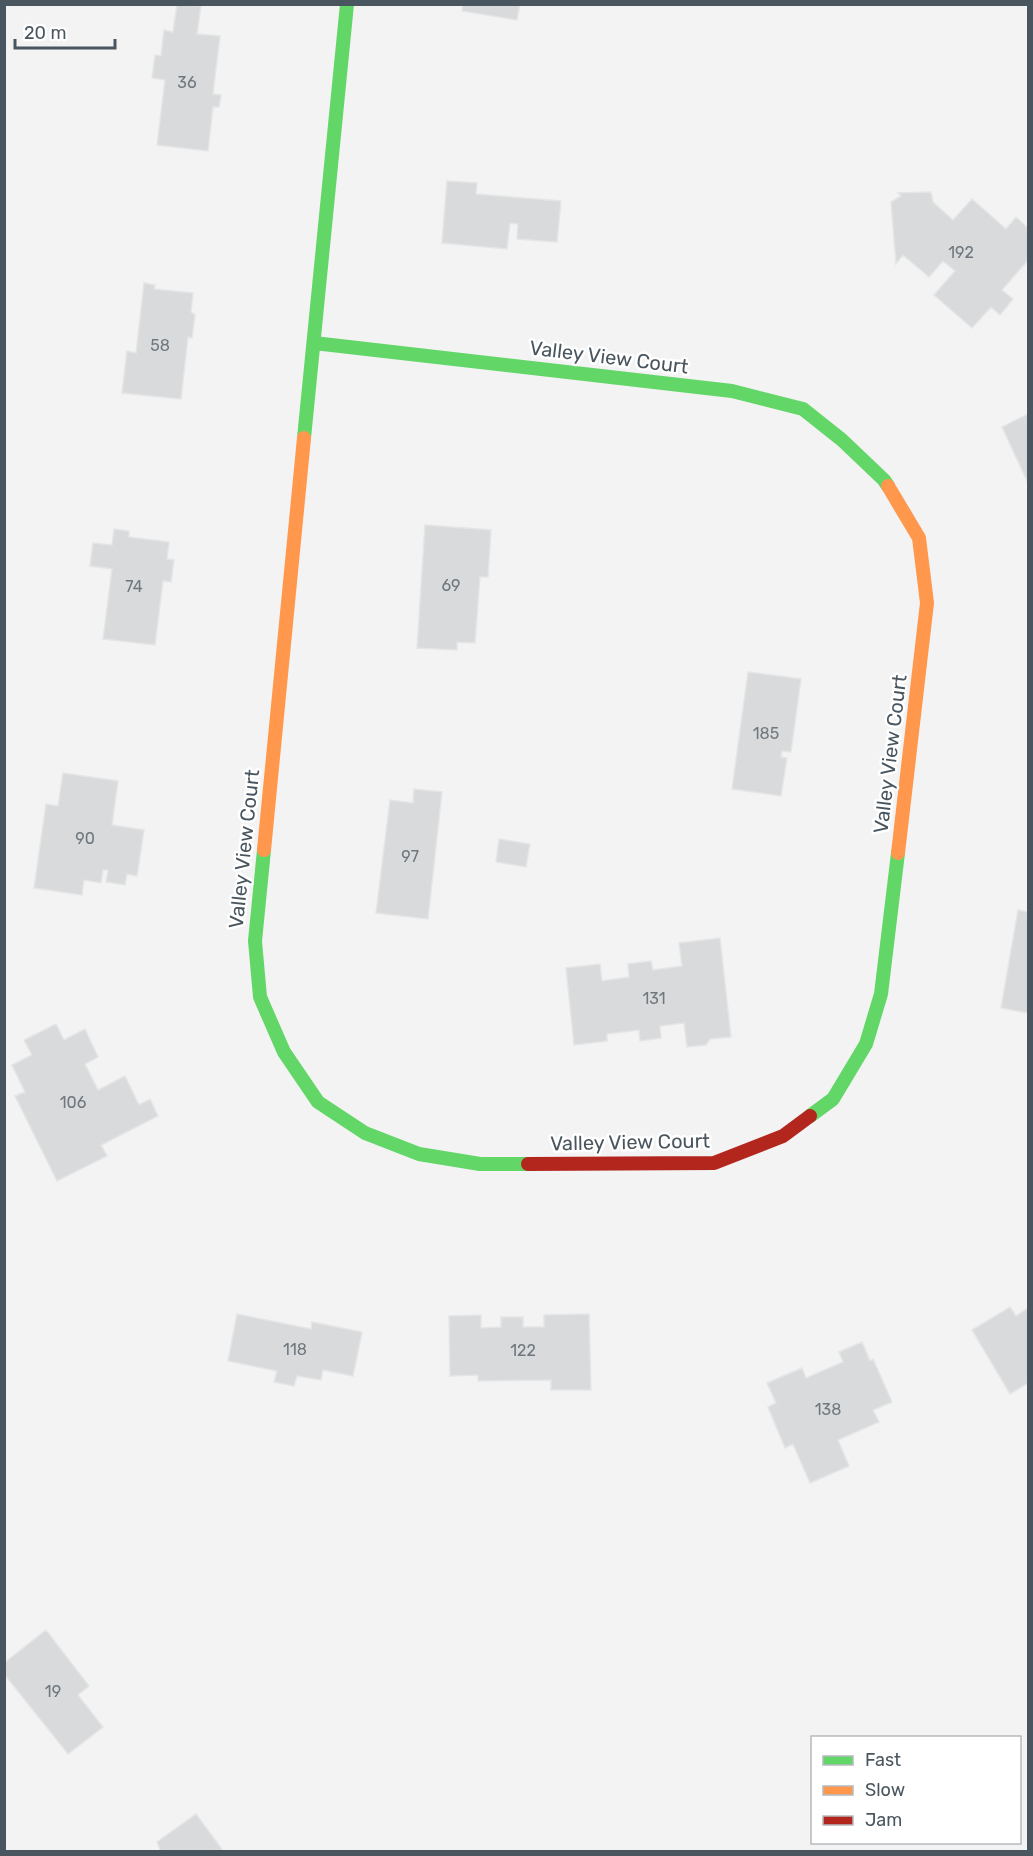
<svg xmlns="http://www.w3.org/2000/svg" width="1033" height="1856" font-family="Rubik,sans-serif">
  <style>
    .building { fill: #d9dadb; stroke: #e4e5e6; stroke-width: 1.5 }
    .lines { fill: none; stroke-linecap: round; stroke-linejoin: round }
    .fast { stroke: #63d668; stroke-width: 14 }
    .slow { stroke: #ff974d; stroke-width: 14 }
    .jam { stroke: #b3261e; stroke-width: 14 }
    .labels { text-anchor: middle; stroke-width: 5; stroke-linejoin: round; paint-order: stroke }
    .number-label { font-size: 16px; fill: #6f787f }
    .street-label { font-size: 20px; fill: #4a565f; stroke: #fff }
  </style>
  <rect width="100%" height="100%" fill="#f3f3f3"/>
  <path class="building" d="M177,4L201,6L197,34L220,36L213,94L221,95L219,107H213L208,151L157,145L165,80L152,78L155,55L161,56L164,30L173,32Z
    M463,4H520L517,20L462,11Z
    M447,181L477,183L476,194L561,201L557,242L517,239L518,224L510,223L507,249L442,243Z
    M931,192L933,202L953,220L972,199L1006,229L1016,217L1028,228V260L1002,290L1013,299L1000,315L991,307L972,328L934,295L955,271L943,261L929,277L903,255L896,264L891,202L901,196L898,193Z
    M144,283L155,285L154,289L193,293L191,312L195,315L192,338L188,337L181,399L122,393L127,351L136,353Z
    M1028,414V483L1002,427Z
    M425,525L491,530L488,577H480L475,643L457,642V650L417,648Z
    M114,529L129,531V537L169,542L167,559L174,560L171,582L163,581L155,645L103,639L112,569L90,566L93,543L112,545Z
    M748,672L801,679L791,752L782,751L781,757L787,758L781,796L732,789Z
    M63,773L118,781L112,825L144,830L137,876L127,874L125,885L106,882L108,870H103L101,883L84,880L82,895L34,888L46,804L58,806Z
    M414,789L442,792L428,919L376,913L390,800L413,803Z
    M499,839L530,844L526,867L496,862Z
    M1018,910L1028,912V1013L1001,1008Z
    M720,938L731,1037L710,1039L706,1045L687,1047L684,1023L660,1026L661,1038L640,1041L639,1030L607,1034V1041L574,1045L566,968L600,964L602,981L629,977L628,964L651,961L653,970L682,966L679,943Z
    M56,1024L64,1040L85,1029L98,1057L85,1064L98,1090L125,1076L139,1105L150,1099L158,1116L101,1145L107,1156L57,1181L15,1096L25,1092L12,1065L32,1055L24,1040Z
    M1010,1307L1016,1316L1028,1308V1383L1010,1394L972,1330Z
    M237,1314L311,1329L312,1322L362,1332L353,1376L323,1370L321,1380L297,1376L294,1386L274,1382L277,1371L228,1361Z
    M589,1314L591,1390H551V1380L478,1381V1375L450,1376L449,1316L481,1315V1328L501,1327V1317H523V1327H544V1315Z
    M862,1342L870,1361L873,1359L892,1402L873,1410L879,1422L838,1440L849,1466L810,1483L793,1444L785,1448L768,1407L776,1403L767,1383L802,1368L806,1378L843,1362L839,1352Z
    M46,1630L89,1686L78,1695L103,1727L68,1754L4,1674V1663Z
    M196,1814L224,1852H161L157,1842Z"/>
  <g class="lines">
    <path class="fast" d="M314,343L732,391L803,409L842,440L884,480L888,486
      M304,438L347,4
      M264,850L255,941L260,997L284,1052L318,1102L365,1133L419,1154L480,1164H528
      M810,1116L833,1099L866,1044L881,994L898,853"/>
    <path class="slow" d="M888,486L919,538L927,603L898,853
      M264,850L304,438"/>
    <path class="jam" d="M528,1164L714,1163L783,1136L810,1116"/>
  </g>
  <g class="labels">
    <g class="number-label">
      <text x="187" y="88">36</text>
      <text x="961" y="258">192</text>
      <text x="160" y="351">58</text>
      <text x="451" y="591">69</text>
      <text x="134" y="592">74</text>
      <text x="766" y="739">185</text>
      <text x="85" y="844">90</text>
      <text x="410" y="862">97</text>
      <text x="654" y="1004">131</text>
      <text x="73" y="1108">106</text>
      <text x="295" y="1355">118</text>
      <text x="523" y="1356">122</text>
      <text x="828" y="1415">138</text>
      <text x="53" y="1697">19</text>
    </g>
    <g class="street-label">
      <text transform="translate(609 357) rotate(7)" y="7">Valley View Court</text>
      <text transform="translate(890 754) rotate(-83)" y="7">Valley View Court</text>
      <text transform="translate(244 849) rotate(-84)" y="7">Valley View Court</text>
      <text transform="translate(630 1142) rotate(-1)" y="7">Valley View Court</text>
    </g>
  </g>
  <rect width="1033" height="1856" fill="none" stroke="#4a565f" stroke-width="12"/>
  <rect x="811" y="1736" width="210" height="108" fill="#ffffff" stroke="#b7bbbf" stroke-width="1.5"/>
  <rect x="823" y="1756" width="30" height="9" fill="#63d668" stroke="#b7bbbf" stroke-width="1.5"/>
  <text x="865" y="1766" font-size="18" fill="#4a565f">Fast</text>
  <rect x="823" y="1786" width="30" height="9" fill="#ff974d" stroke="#b7bbbf" stroke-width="1.5"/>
  <text x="865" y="1796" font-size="18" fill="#4a565f">Slow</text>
  <rect x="823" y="1816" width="30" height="9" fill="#b3261e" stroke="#b7bbbf" stroke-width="1.5"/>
  <text x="865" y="1826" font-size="18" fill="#4a565f">Jam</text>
  <path d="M15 39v9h100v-9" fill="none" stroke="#4a565f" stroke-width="3"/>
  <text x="24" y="39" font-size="18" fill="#4a565f" stroke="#ffffff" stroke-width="4.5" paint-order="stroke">20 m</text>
</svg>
